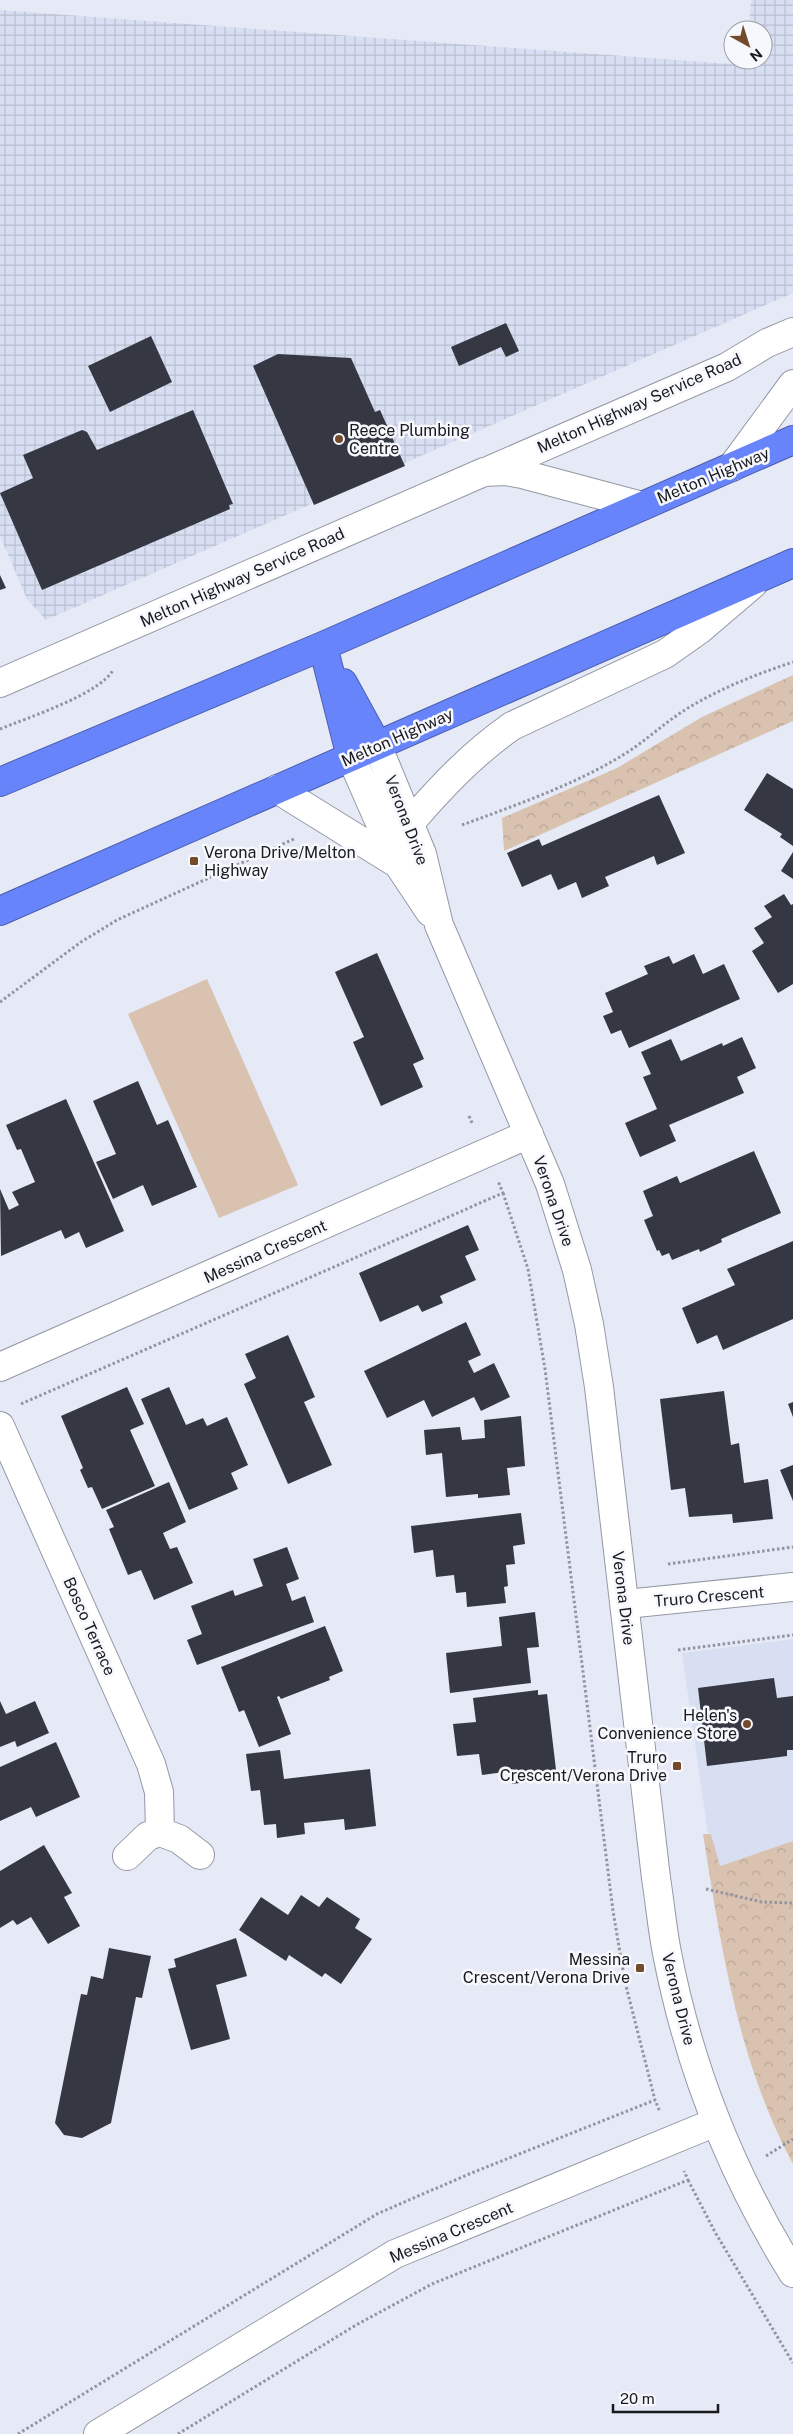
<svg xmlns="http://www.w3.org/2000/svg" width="793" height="2434" font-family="'Public Sans',sans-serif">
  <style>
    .built { fill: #d8dff2 }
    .industrial { fill: url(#industrial-grid) }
    .grass { fill: #d9c2b0 }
    .park { fill: url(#park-crowns) }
    .building { fill: #353843 }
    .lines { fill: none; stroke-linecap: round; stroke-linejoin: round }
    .minor-casing { stroke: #9498a4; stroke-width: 30 }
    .highway-casing { stroke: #4c5fae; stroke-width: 30 }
    .path { stroke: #92959f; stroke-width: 3; stroke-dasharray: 2.5 2.5; stroke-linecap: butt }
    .minor { stroke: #fff; stroke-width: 28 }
    .highway { stroke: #6884fb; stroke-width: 28 }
    .poi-dot { fill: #734b2a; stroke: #f6f8fd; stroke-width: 2 }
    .labels { text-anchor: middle; stroke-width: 5; stroke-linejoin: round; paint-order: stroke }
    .street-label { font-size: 16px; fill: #181a1e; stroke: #f6f8fd }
    .poi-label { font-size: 16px; fill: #181a1e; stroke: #f6f8fd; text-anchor: end }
  </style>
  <defs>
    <pattern id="industrial-grid" width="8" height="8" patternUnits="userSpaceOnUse" patternTransform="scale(1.25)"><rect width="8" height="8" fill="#d8dff2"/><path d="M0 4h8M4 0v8" fill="none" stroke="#b9bfcf"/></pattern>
    <pattern id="park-crowns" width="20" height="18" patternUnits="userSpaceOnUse" patternTransform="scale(1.25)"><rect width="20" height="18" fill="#d9c2b0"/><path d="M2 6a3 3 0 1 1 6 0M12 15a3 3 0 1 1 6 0" fill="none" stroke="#baa697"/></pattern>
  </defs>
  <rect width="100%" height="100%" fill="#e6eaf7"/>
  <path class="built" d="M793,1639V1841L720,1866L711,1835L708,1834L682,1653Z"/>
  <path class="industrial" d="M751,0H793V293L46,620L27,599L0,536V10L745,65L746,60H763V30H749Z"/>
  <path class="grass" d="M207,979L298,1185L219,1218L128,1014Z"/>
  <path class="park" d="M793,675V721L504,851L502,818L617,768L702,717Z
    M703,1834H711L720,1866L793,1841V2164C738,2062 721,1947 703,1834Z"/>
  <path class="building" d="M506,323L519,351L506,357L501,347L459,366L451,347Z
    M151,336L172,382L110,412L88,366Z
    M278,354L351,358L375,412L380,410L405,466L314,505L253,366Z
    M193,410L233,504L229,505L230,509L42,590L0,493L33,478L23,455L82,430L87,432L97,450Z
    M0,575L6,588L0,590Z
    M767,773L793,789V846L780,837L782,834L744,810Z
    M659,795L685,853L657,865L654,856L605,877L609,886L582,898L576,882L558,890L551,874L522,887L507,853L539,839L542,846Z
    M793,852V879L781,871Z
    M784,894L791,905L793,904V984L778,993L752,951L764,943L754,928L772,917L764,906Z
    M377,953L424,1059L413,1064L423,1087L381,1106L353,1042L364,1037L335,972Z
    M694,954L703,974L724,964L740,999L629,1048L621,1030L611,1034L603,1016L613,1012L605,993L648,974L644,966L669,956L673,964Z
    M742,1037L756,1068L737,1077L744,1093L669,1125L676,1141L640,1157L625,1123L657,1109L643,1077L651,1074L641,1052L671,1039L681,1061L722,1043L723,1046Z
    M138,1081L157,1125L168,1120L197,1187L152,1206L143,1185L113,1199L96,1162L116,1154L93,1101Z
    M66,1099L124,1231L86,1248L79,1232L65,1239L61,1230L1,1256L0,1189L9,1210L19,1205L12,1192L35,1182L21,1149L17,1150L6,1125Z
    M754,1151L781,1213L721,1239L722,1242L700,1252L699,1249L672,1260L669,1253L662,1256L659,1250L657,1251L644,1220L653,1216L643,1191L677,1176L680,1183Z
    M468,1225L479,1250L465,1256L476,1280L440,1296L443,1303L422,1312L418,1305L380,1322L359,1273Z
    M793,1241V1319L723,1350L717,1335L697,1344L682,1308L735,1285L727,1269Z
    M466,1322L481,1355L468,1361L474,1373L494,1363L510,1397L481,1411L474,1397L432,1417L424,1400L387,1418L364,1371Z
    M288,1335L315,1397L304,1402L332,1465L288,1484L244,1384L256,1378L245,1354Z
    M127,1387L144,1424L130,1430L155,1486L102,1509L92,1487L88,1488L80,1470L83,1468L61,1416Z
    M169,1387L186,1425L203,1418L207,1426L227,1417L248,1465L231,1473L238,1489L189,1510L141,1399Z
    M724,1391L731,1445L739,1443L744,1483L768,1479L773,1519L733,1523L732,1514L689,1517L685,1488L671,1490L660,1399Z
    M793,1402V1417L788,1404Z
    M521,1416L525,1466L507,1468L510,1495L478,1498V1494L446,1497L442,1453L426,1455L424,1430L460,1427L462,1440L485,1438L484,1420Z
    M793,1465V1501L780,1470Z
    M169,1482L186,1522L163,1533L170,1549L177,1547L193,1583L154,1600L141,1570L128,1575L109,1529L114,1527L106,1510Z
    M521,1513L525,1544L513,1546L515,1564L506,1565L508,1586L504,1587L506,1603L467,1607L466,1592L456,1593L454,1575L436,1577L433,1550L414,1553L411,1526Z
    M287,1547L299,1579L286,1584L292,1601L305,1596L314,1622L197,1665L187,1640L202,1634L191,1606L233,1590L235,1596L263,1586L253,1559Z
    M535,1612L539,1647L527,1648L531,1683L450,1693L446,1653L502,1646L499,1617Z
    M325,1626L343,1671L329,1677L330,1680L281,1699L279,1696L277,1697L291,1734L259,1747L244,1710L239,1712L221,1667Z
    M774,1678L777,1698L793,1696V1750H787V1756L707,1766L698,1688Z
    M538,1690V1695L547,1694L557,1778L512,1784L511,1771L482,1775L479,1754L457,1756L453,1724L476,1722L473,1698Z
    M0,1701L6,1714L35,1701L49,1733L17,1747L15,1741L0,1747Z
    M56,1742L80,1797L36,1817L31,1807L0,1821V1767Z
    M280,1750L284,1779L370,1769L376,1826L345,1830L344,1819L304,1823L305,1834L277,1838L276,1824L264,1825L260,1790L251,1791L246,1754Z
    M44,1845L72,1893L64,1897L80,1926L48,1944L31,1917L17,1925L13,1920L0,1928V1871Z
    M301,1895L319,1907L327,1897L360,1919L355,1928L372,1939L341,1984L325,1973L322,1977L289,1955L286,1961L239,1930L261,1897L288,1915Z
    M236,1938L247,1976L216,1985L230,2039L191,2050L168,1969L176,1967L174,1959Z
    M109,1948L151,1956L142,1998L136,1997L111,2123L82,2138L64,2135L55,2123L81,1994L87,1995L91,1976L103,1979Z"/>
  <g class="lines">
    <g class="minor-casing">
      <path id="minor" d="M732,467L793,384
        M490,470L727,367L767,343L793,332
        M0,683L484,472L505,471L522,474L642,506
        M377,745L422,854L439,925L550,1184L577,1270L589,1324L599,1387L656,1878C660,1903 662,1928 667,1953C689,2067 732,2175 793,2273
        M351,757L398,864L430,912
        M277,789L398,864
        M410,823C441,787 472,754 512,726L665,654L699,630L753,584
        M0,1367L529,1134
        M0,1426L151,1764L159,1792L160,1832
        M626,1604L793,1587
        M127,1856L148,1836L160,1832L179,1839L200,1855
        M98,2434L395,2254L716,2122"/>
    </g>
    <g class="highway-casing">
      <path id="highway" d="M323,646L351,757
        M343,683L377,745
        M0,782L323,646L793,440
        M0,911L793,563"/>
    </g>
    <path class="path" d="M0,729C27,718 100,694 113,670
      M462,825C516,805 574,785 623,755C646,741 665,722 688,708C721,688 757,674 793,662
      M0,1002L81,942L117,920L296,838
      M469,1116L473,1125
      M503,1193L528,1269L545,1369L613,1911L625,1982L655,2100
      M21,1404L503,1193L498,1181
      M668,1564L793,1547
      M678,1650L793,1635
      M706,1889L762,1902L793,1903
      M766,2156L793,2139
      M688,2180L715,2232L793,2363
      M18,2434L377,2214L469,2174L655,2100L660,2112
      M178,2434L356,2325L432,2284L688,2180L684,2171"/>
    <use href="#minor" class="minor"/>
    <use href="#highway" class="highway"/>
  </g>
  <g class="poi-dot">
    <circle cx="339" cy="439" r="5"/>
    <rect x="189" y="856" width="10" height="10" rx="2.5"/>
    <circle cx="747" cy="1724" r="5"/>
    <rect x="672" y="1761" width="10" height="10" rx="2.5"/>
    <rect x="635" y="1963" width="10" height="10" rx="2.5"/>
  </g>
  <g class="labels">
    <g class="street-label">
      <text transform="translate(639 403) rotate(-24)" y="6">Melton Highway Service Road</text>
      <text transform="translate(713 475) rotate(-23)" y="6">Melton Highway</text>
      <text transform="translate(242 577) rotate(-24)" y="6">Melton Highway Service Road</text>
      <text transform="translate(397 737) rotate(-24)" y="6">Melton Highway</text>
      <text transform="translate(407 820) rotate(69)" y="6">Verona Drive</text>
      <text transform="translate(554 1201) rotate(71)" y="6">Verona Drive</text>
      <text transform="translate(265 1251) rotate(-24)" y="6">Messina Crescent</text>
      <text transform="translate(709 1596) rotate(-5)" y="6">Truro Crescent</text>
      <text transform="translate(624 1598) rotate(83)" y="6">Verona Drive</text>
      <text transform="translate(90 1626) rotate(66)" y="6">Bosco Terrace</text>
      <text transform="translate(679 1999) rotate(76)" y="6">Verona Drive</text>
      <text transform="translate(451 2232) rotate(-23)" y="6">Messina Crescent</text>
    </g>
    <g class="poi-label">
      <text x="349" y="436" text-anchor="start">Reece Plumbing<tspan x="349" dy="18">Centre</tspan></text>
      <text x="204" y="858" text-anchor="start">Verona Drive/Melton<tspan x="204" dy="18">Highway</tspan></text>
      <text x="737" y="1721">Helen's<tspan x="737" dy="18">Convenience Store</tspan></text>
      <text x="667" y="1763">Truro<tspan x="667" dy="18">Crescent/Verona Drive</tspan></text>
      <text x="630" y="1965">Messina<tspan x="630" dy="18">Crescent/Verona Drive</tspan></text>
    </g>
  </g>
  <g transform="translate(748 45) rotate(141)"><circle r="24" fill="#f6f8fd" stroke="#9d9fa4"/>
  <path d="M0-4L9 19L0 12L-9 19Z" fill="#734b2a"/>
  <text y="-8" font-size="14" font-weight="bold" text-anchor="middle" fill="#181a1e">N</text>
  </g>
  <path d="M613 2404v8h105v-8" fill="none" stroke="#181a1e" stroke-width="2.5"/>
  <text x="620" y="2404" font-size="15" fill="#181a1e" stroke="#f6f8fd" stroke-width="4" paint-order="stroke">20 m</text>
</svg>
